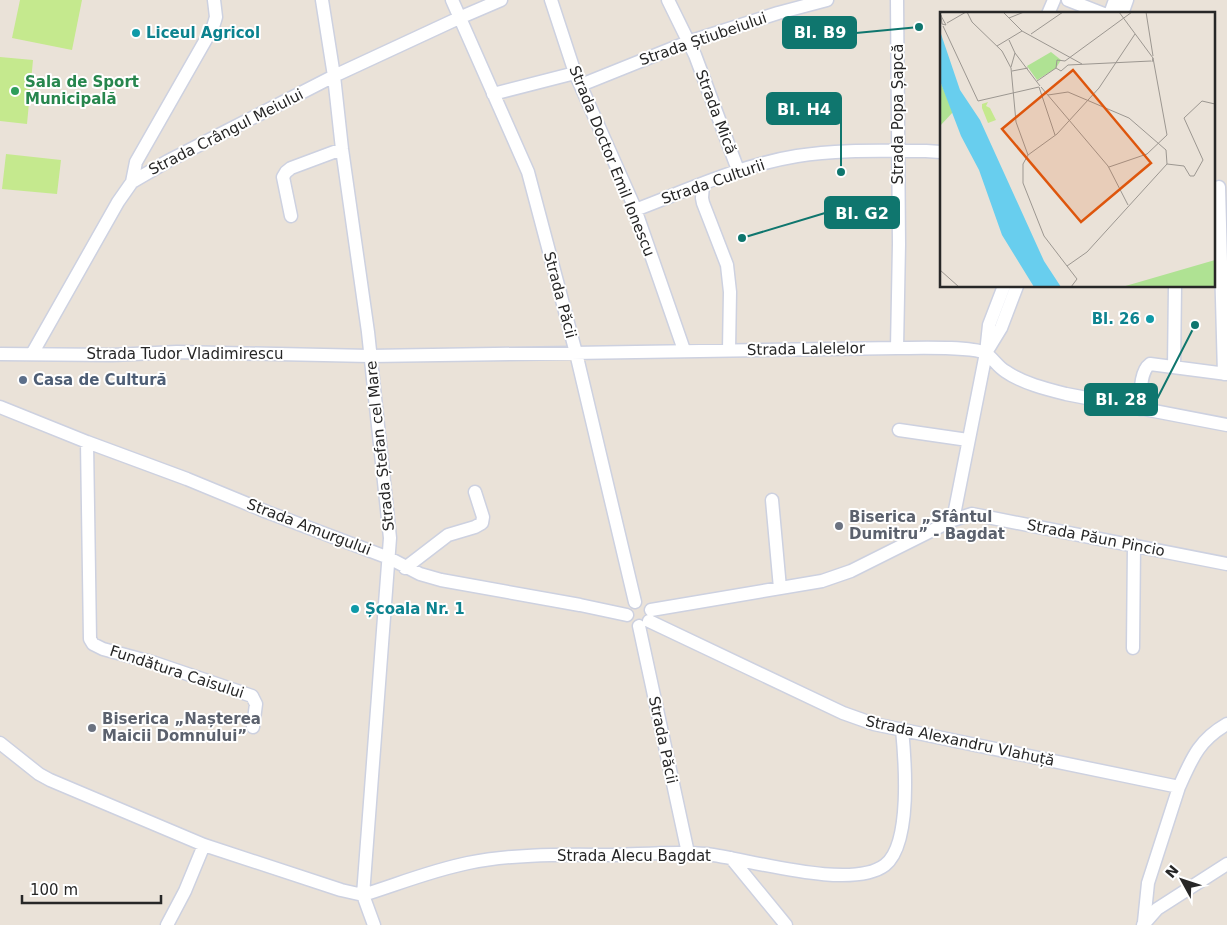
<svg xmlns="http://www.w3.org/2000/svg" width="1227" height="925" font-family="'DejaVu Sans',sans-serif">
  <style>
    .pitch { fill: #c5e98e }
    .lines { fill: none; stroke-linecap: round; stroke-linejoin: round }
    .minor-casing { stroke: #cdd1e0; stroke-width: 15 }
    .minor { stroke: #fff; stroke-width: 12 }
    .culture-dot { fill: #0f9aa8; stroke: #fff; stroke-width: 2 }
    .leisure-dot { fill: #2e9e5b; stroke: #fff; stroke-width: 2 }
    .service-dot { fill: #5c6f8a; stroke: #fff; stroke-width: 2 }
    .worship-dot { fill: #6b7280; stroke: #fff; stroke-width: 2 }
    .labels { text-anchor: middle; stroke-width: 4; stroke-linejoin: round; paint-order: stroke }
    .culture-label { font-size: 15px; font-weight: bold; fill: #0d838f; stroke: #fff; text-anchor: start }
    .street-label { font-size: 15px; fill: #272727; stroke: #fff }
    .leisure-label { font-size: 15px; font-weight: bold; fill: #27864d; stroke: #fff; text-anchor: start }
    .service-label { font-size: 15px; font-weight: bold; fill: #4e5e75; stroke: #fff; text-anchor: start }
    .worship-label { font-size: 15px; font-weight: bold; fill: #5b616d; stroke: #fff; text-anchor: start }
    .inset-road { fill: none; stroke: #9c9791; stroke-width: 1 }
    .view { fill: #de560d; fill-opacity: 0.15; stroke: #de560d; stroke-width: 2.5 }
    .inset-edge { fill: none; stroke: #272727; stroke-width: 2.5 }
    .leader { fill: none; stroke: #0f766e; stroke-width: 2 }
    .callout-dot { fill: #0f766e; stroke: #fff; stroke-width: 2 }
    .callout { fill: #0f766e; stroke: #0f766e; stroke-width: 2 }
    .callout-label { font-size: 16px; text-anchor: middle; font-weight: bold; fill: #fff }
  </style>
  <rect width="100%" height="100%" fill="#eae2d8"/>
  <path class="pitch" d="M20,0H82L72,50L12,38Z
    M0,57L33,60L27,124L0,121Z
    M6,154L61,160L57,194L2,189Z"/>
  <g class="lines">
    <g class="minor-casing">
      <path id="minor" d="M322,0L334,76L342,149L368,332L390,538L363,895L374,925
        M452,0L528,172L576,353L635,602
        M551,0L575,73L634,206L684,350
        M668,0L695,55L738,170
        M1068,0L1104,14
        M1048,14L1054,0
        M1110,14L1115,0
        M1122,14L1127,0
        M581,85L688,42L778,13L827,0
        M493,94L575,73
        M132,182L136,162L213,27L216,17L214,0
        M703,184L702,198L703,203L727,265L730,292L729,350
        M1219,187L1224,374
        M635,210C688,190 741,165 797,156C839,149 883,151 926,151L941,152
        M291,216L283,177L286,172L291,168L342,149
        M897,348L899,244L897,0
        M987,351L1001,328L1017,286
        M0,354L112,355L177,352L370,356L897,348C916,348 970,346 985,353C992,357 998,367 1005,371C1022,383 1046,389 1066,394L1227,425
        M32,354L118,202L132,182L168,161L334,76L459,18L501,0
        M1174,367L1175,286
        M0,407L87,442L187,479L267,512L389,558L420,574L441,580L580,605L627,615
        M1140,409C1141,396 1139,372 1150,364L1227,374
        M899,430L968,440
        M87,442L90,639L93,644L103,649L155,663L252,696L256,704L253,727
        M772,500L780,588
        M953,520L986,353L989,325L1004,286
        M405,568L448,535L475,527L482,523L483,517L475,492
        M651,610L822,581L851,571L953,520L972,514L1227,564
        M649,621L843,713L874,724L1179,787C1192,758 1199,740 1227,724
        M639,626L688,853
        M1133,648L1134,545
        M0,743L39,774L50,780L204,845L341,890L363,895
        M731,858L786,925
        M363,895C398,884 433,870 468,863C517,853 567,855 616,855C646,854 677,851 707,854C748,859 851,891 885,865C912,844 905,760 902,729
        M1144,922L1148,883L1179,787
        M167,925L185,891L204,845
        M1143,925L1157,909L1227,864"/>
    </g>
    <use href="#minor" class="minor"/>
  </g>
  <g class="culture-dot">
    <circle cx="136" cy="33" r="5"/>
    <circle cx="1150" cy="319" r="5"/>
    <circle cx="355" cy="609" r="5"/>
  </g>
  <circle class="leisure-dot" cx="15" cy="91" r="5"/>
  <circle class="service-dot" cx="23" cy="380" r="5"/>
  <g class="worship-dot">
    <circle cx="839" cy="526" r="5"/>
    <circle cx="92" cy="728" r="5"/>
  </g>
  <g class="labels">
    <g class="culture-label">
      <text x="146" y="38">Liceul Agricol</text>
      <text x="1140" y="324" text-anchor="end">Bl. 26</text>
      <text x="365" y="614">Școala Nr. 1</text>
    </g>
    <g class="street-label">
      <text transform="translate(703 39) rotate(-19)" y="5">Strada Știubeiului</text>
      <text transform="translate(716 112) rotate(69)" y="5">Strada Mică</text>
      <text transform="translate(898 114) rotate(-90)" y="5">Strada Popa Șapcă</text>
      <text transform="translate(226 132) rotate(-27)" y="5">Strada Crângul Meiului</text>
      <text transform="translate(612 161) rotate(68)" y="5">Strada Doctor Emil Ionescu</text>
      <text transform="translate(713 182) rotate(-19)" y="5">Strada Culturii</text>
      <text transform="translate(560 295) rotate(75)" y="5">Strada Păcii</text>
      <text transform="translate(806 349) rotate(-1)" y="5">Strada Lalelelor</text>
      <text x="185" y="359">Strada Tudor Vladimirescu</text>
      <text transform="translate(380 446) rotate(-96)" y="5">Strada Ștefan cel Mare</text>
      <text transform="translate(309 527) rotate(21)" y="5">Strada Amurgului</text>
      <text transform="translate(1096 538) rotate(11)" y="5">Strada Păun Pincio</text>
      <text transform="translate(177 672) rotate(18)" y="5">Fundătura Caisului</text>
      <text transform="translate(663 740) rotate(78)" y="5">Strada Păcii</text>
      <text transform="translate(960 741) rotate(12)" y="5">Strada Alexandru Vlahuță</text>
      <text x="634" y="861">Strada Alecu Bagdat</text>
    </g>
    <g class="leisure-label">
      <text x="25" y="87">Sala de Sport<tspan x="25" dy="17">Municipală</tspan></text>
    </g>
    <g class="service-label">
      <text x="33" y="385">Casa de Cultură</text>
    </g>
    <g class="worship-label">
      <text x="849" y="522">Biserica „Sfântul<tspan x="849" dy="17">Dumitru” - Bagdat</tspan></text>
      <text x="102" y="724">Biserica „Nașterea<tspan x="102" dy="17">Maicii Domnului”</tspan></text>
    </g>
  </g>
  <g transform="translate(940 12)">
    <rect width="275" height="275" fill="#eae2d8"/>
    <path d="M111,40L121,48L116,56L97,68L87,54ZM0,69L13,100L0,114ZM275,248V275H182Z" fill="#afe293"/>
    <path d="M48,90L46,94L50,96L56,108L48,111L42,96V92Z" fill="#c5e98e"/>
    <path d="M0,19L20,78L40,108L104,249L121,275H94L62,223L39,158L21,124L0,69Z" fill="#68ceee"/>
    <path class="inset-road" d="M27,0L32,10L62,39L71,56L76,110L88,143M63,0L82,19L142,52M179,0L213,46M206,0L213,44M0,2L6,13L2,12L1,3M69,6L84,0M7,11L26,0M3,14L38,89L99,75M91,22L123,0M69,28L75,41L71,55M57,34L82,19M75,41L100,74M116,56L121,59L128,53L211,49M72,59L88,56M97,69L116,56L117,48L125,49L192,0M99,75L115,123M101,75L168,154L188,193M108,83L128,80L189,106L226,138L227,152M227,152L244,154L250,164H254L263,148L244,106L262,89L275,92M169,155L207,142L227,123L213,46L212,50M127,254L147,240L227,152M0,258L19,275M131,275L137,267L104,224L83,171V152L88,143L117,122L159,76L195,22"/>
    <path class="view" d="M133,58L211,151L141,210L62,117Z"/>
    <rect width="275" height="275" class="inset-edge"/>
  </g>
  <path class="leader" d="M919 27L856 33M841 172L841 109M742 238L825 213M1195 325L1157 399"/>
  <g class="callout-dot">
    <circle cx="919" cy="27" r="5"/>
    <circle cx="841" cy="172" r="5"/>
    <circle cx="742" cy="238" r="5"/>
    <circle cx="1195" cy="325" r="5"/>
  </g>
  <g class="callout">
    <rect x="783" y="17" width="73" height="31" rx="5"/>
    <rect x="767" y="93" width="74" height="31" rx="5"/>
    <rect x="825" y="197" width="74" height="31" rx="5"/>
    <rect x="1085" y="384" width="72" height="31" rx="5"/>
  </g>
  <g class="callout-label">
    <text x="820" y="38">Bl. B9</text>
    <text x="804" y="115">Bl. H4</text>
    <text x="862" y="219">Bl. G2</text>
    <text x="1121" y="405">Bl. 28</text>
  </g>
  <g transform="translate(1182 880) rotate(310)" stroke="#ffffff" stroke-width="4" paint-order="stroke">
  <path d="M0-4L9 19L0 12L-9 19Z" fill="#272727"/>
  <text y="-8" font-size="14" font-weight="bold" text-anchor="middle" fill="#272727">N</text>
  </g>
  <path d="M22 895v8h139v-8" fill="none" stroke="#272727" stroke-width="2.5"/>
  <text x="30" y="895" font-size="15" fill="#272727" stroke="#ffffff" stroke-width="4" paint-order="stroke">100 m</text>
</svg>
